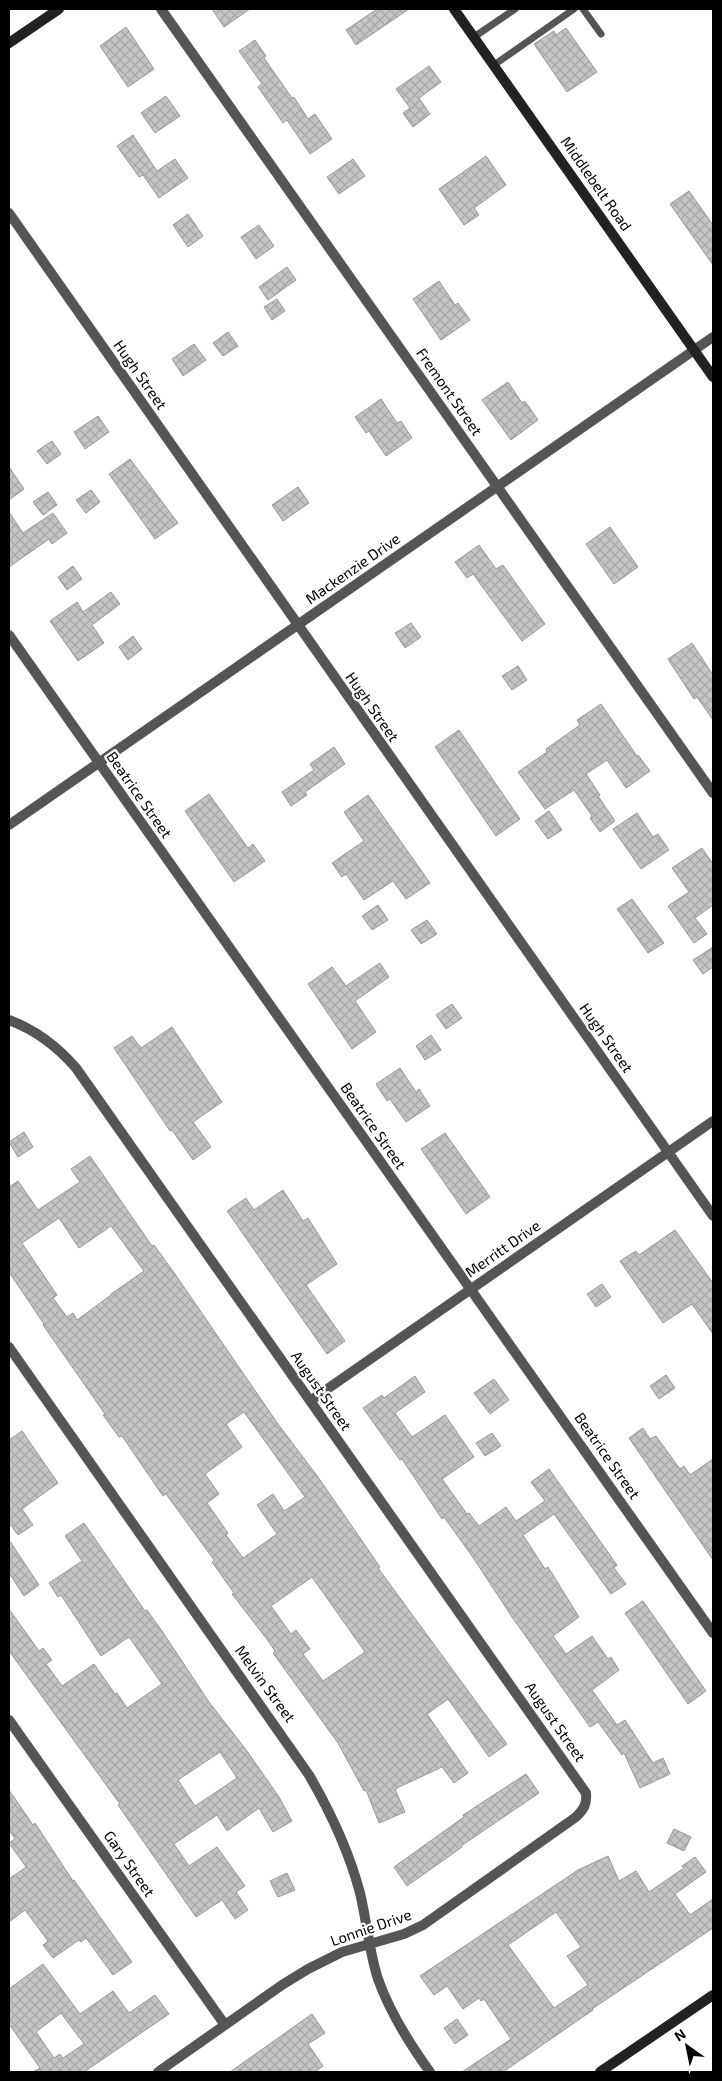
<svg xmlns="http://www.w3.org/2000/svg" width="722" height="2081" font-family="'Exo 2',sans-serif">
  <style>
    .building { fill: url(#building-cross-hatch); stroke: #999; fill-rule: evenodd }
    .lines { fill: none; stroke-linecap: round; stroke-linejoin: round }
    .lane { stroke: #555; stroke-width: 7 }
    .street { stroke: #555; stroke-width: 10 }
    .secondary { stroke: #222; stroke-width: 10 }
    .labels { text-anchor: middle; stroke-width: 4.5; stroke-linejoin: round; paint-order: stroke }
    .street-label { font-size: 15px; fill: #000; stroke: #fff }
  </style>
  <defs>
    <pattern id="building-cross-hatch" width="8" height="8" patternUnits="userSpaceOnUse" patternTransform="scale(1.25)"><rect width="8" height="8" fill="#c4c4c4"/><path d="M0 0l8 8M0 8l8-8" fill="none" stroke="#a7a7a7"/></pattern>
  </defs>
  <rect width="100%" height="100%" fill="#fff"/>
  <path class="building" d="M212,9H250L224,27Z
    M377,9H409L356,45L346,30Z
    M126,27L154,69L128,87L100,46Z
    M566,28L597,72L567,92L534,44L554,31L556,35Z
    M255,40L266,56L264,58L292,98L294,97L308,119L315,114L332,139L310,154L287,120L283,123L258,87L262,84L239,51Z
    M429,66L441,82L419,98L430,114L413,127L403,113L410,108L396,89Z
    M166,96L180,116L155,133L141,113Z
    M133,135L157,171L175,159L188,178L159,198L143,175L139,177L117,146Z
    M486,156L506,185L474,208L479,215L464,225L439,189Z
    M353,159L365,176L339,194L327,177Z
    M689,191L713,225V265L670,204Z
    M188,214L203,236L188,247L173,225Z
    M259,225L274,246L256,259L241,237Z
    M287,267L296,280L268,300L259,287Z
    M439,281L455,305L458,303L470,320L441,340L413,299Z
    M277,299L285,311L272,320L264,307Z
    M228,332L238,346L223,356L213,343Z
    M194,344L206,360L183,376L172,359Z
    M508,382L522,403L525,401L538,420L511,440L482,400Z
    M381,399L397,423L401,421L412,438L386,456L369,431L366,433L355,417Z
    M98,416L109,432L85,449L74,432Z
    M52,441L61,454L47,464L37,451Z
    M130,459L178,523L155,539L109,474Z
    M9,467L24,489L9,500Z
    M298,487L309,503L283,521L272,505Z
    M91,490L100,502L86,513L76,500Z
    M48,492L57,505L43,515L33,502Z
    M9,512L23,533L53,513L67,533L52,544L49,539L9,567Z
    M610,527L638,567L614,584L586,544Z
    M479,545L496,569L503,565L545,624L522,641L473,574L467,578L455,562Z
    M73,566L82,579L67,590L58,577Z
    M111,592L120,604L92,625L104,643L78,661L50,621L77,602L83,612Z
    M411,623L421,637L405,648L395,633Z
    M133,636L142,649L128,660L119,647Z
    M692,643L713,675V720L697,697L694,699L668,659Z
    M518,666L527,680L512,690L502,676Z
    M601,704L637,756L638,755L650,771L626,788L607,760L586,774L600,795L598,796L615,821L600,832L590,818L592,816L574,790L545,809L518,772L547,752L546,749L580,725L577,720Z
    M459,730L520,819L496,836L435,747Z
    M334,747L345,764L305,792L307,795L291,806L282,792L314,770L310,764Z
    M209,794L248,848L253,844L265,861L234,882L185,811Z
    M368,795L430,883L406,899L393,881L364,900L346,874L342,877L332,863L364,841L344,812Z
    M549,811L562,830L548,839L535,821Z
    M637,813L653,837L658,834L669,850L641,869L613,829Z
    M702,848L713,864V905L695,918L707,934L694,943L668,906L689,892L672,868Z
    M632,899L664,943L648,953L617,909Z
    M378,905L388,920L372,930L362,916Z
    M427,920L437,934L421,944L411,930Z
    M713,947V967L703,974L693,960Z
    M380,963L389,977L355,1001L376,1032L352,1049L308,984L332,967L346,986Z
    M452,1004L462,1018L446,1029L436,1015Z
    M172,1027L222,1102L193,1122L211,1147L193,1160L172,1130L170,1131L114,1048L132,1036L141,1048Z
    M431,1035L441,1050L425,1060L416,1046Z
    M400,1068L416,1092L419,1089L430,1106L406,1122L390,1099L387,1101L376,1084Z
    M24,1132L33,1147L18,1157L9,1142Z
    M445,1133L490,1197L466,1214L421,1149Z
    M90,1156L152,1246L154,1245L175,1274L278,1424L318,1477L380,1567L378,1568L507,1744L489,1757L448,1699L427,1714L468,1773L454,1783L442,1767L395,1789L405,1812L379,1823L366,1790L364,1791L338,1743L273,1653L275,1651L266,1638L232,1594L234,1593L212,1562L214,1560L166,1494L163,1496L122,1436L119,1437L103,1415L105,1414L43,1325L44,1324L9,1272V1187L18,1181L38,1210L80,1182L71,1169ZM59,1218L79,1248L111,1226L144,1271L111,1294V1295L77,1320L73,1313L67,1317L53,1298L57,1295L22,1243ZM244,1412L305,1497L284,1511L273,1494L257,1505L277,1534L243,1558L226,1535L228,1533L207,1503L219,1494L205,1474L242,1447L226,1424ZM312,1577L365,1652L323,1681L303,1654L310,1649L296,1630L291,1634L271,1606Z
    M283,1190L303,1221L308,1218L337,1264L306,1285L345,1341L327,1354L227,1211L246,1198L254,1210Z
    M675,1230L713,1283V1334L692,1304L663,1323L620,1261L636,1251L639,1255Z
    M602,1284L611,1297L596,1307L587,1294Z
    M666,1375L675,1388L659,1399L650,1386Z
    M415,1376L425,1392L395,1413L412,1437L445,1415L474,1457L442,1479L467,1514L469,1513L479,1526L506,1507L516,1521L545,1501L531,1482L549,1469L617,1565L614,1568L626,1584L611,1594L554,1514L523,1535L545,1569L548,1567L579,1617L553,1636L566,1654L592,1636L608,1659L611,1657L619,1670L592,1690L617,1725L625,1720L653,1763L663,1758L670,1774L640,1788L624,1753L622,1755L598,1722L590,1727L512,1617L472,1556L444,1517L442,1519L402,1459L400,1460L363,1408L382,1395L384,1398Z
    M494,1379L509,1400L490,1414L474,1393Z
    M643,1428L650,1439L656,1436L680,1469L684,1466L690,1475L713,1459V1560L629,1438Z
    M22,1431L58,1483L22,1509L33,1525L18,1535L9,1523V1440Z
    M492,1433L501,1446L485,1456L476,1443Z
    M84,1523L145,1611L147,1610L162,1631L209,1702L247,1751L279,1797L292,1821L273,1832L259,1808L227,1831L217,1815L174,1844L189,1866L217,1847L245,1886L236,1892L248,1910L235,1919L222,1900L196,1917L118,1805L120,1804L9,1651V1609L39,1651L43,1648L52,1660L46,1664L62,1686L94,1664L115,1694L117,1693L127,1708L162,1684L129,1637L101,1656L61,1595L58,1597L49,1583L82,1561L65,1536ZM220,1752L237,1778L195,1806L178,1780Z
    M9,1540L39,1585L24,1596L9,1573Z
    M643,1601L706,1691L688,1704L625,1613Z
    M526,1774L539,1793L461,1846L462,1847L407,1886L394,1867L464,1817L463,1815Z
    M9,1790L33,1825L35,1823L73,1881L74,1880L132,1962L113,1975L86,1938L81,1942L79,1940L53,1958L43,1945L48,1941L25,1910L9,1922V1879L26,1867L9,1843L15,1839L9,1830Z
    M674,1829L691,1837L684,1851L667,1843Z
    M608,1856L619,1881L636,1871L649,1892L684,1868L682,1866L695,1857L706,1872L675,1894L690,1915L713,1899V1928L592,2009L593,2010L503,2072H462L511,2039L484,1999L481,2001L479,1998L463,2009L447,1986L434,1995L420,1976L578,1870ZM556,1912L581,1947L567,1956L588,1985L554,2008L508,1945Z
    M287,1873L295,1890L278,1897L270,1881Z
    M43,1964L80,2014L113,1991L129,2013L155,1995L169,2014L84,2072H33L40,2068L9,2024V1989ZM61,2013L84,2044L63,2058L60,2054L54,2058L36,2032Z
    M312,2014L325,2033L308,2044L323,2066L315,2072H230Z
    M457,2019L468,2035L455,2044L444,2028Z"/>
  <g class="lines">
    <path class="lane" d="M583,9L601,34
      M474,37L515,9
      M494,65L574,9"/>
    <path class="street" d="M161,9L713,793
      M9,213L713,1216
      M9,635L713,1633
      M9,825L713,337
      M9,1020C36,1030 57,1046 76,1068L586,1793C587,1804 584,1809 576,1817L423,1925L404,1934L342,1952L308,1969L282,1985L158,2072
      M9,1347L309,1775C331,1813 349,1851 360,1893C367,1922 369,1952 378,1979C390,2013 409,2043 430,2072
      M310,1401L713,1121
      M9,1720L225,2025"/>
    <path class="secondary" d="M454,9L713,377
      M9,43L59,9
      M600,2072L713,1995"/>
  </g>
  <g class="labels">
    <g class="street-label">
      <text transform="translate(596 184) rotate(55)" y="5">Middlebelt Road</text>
      <text transform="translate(140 375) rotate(55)" y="5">Hugh Street</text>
      <text transform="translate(449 392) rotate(55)" y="5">Fremont Street</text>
      <text transform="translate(353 569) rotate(-35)" y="5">Mackenzie Drive</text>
      <text transform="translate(372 707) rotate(55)" y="5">Hugh Street</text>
      <text transform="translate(139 795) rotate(55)" y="5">Beatrice Street</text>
      <text transform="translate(606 1038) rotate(55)" y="5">Hugh Street</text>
      <text transform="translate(373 1126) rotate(55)" y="5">Beatrice Street</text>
      <text transform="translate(503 1249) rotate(-35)" y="5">Merritt Drive</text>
      <text transform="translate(321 1391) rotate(55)" y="5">August Street</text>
      <text transform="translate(607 1456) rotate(55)" y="5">Beatrice Street</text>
      <text transform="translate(265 1684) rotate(54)" y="5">Melvin Street</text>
      <text transform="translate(555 1722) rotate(55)" y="5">August Street</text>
      <text transform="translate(129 1864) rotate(55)" y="5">Gary Street</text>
      <text transform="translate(371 1928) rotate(-19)" y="5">Lonnie Drive</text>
    </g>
  </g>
  <rect width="722" height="2081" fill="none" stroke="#000000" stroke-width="20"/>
  <g transform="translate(687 2046) rotate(327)" stroke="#ffffff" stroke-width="4" paint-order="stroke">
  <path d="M0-4L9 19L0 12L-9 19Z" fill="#000000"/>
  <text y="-8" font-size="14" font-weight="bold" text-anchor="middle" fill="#000000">N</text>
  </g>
</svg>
